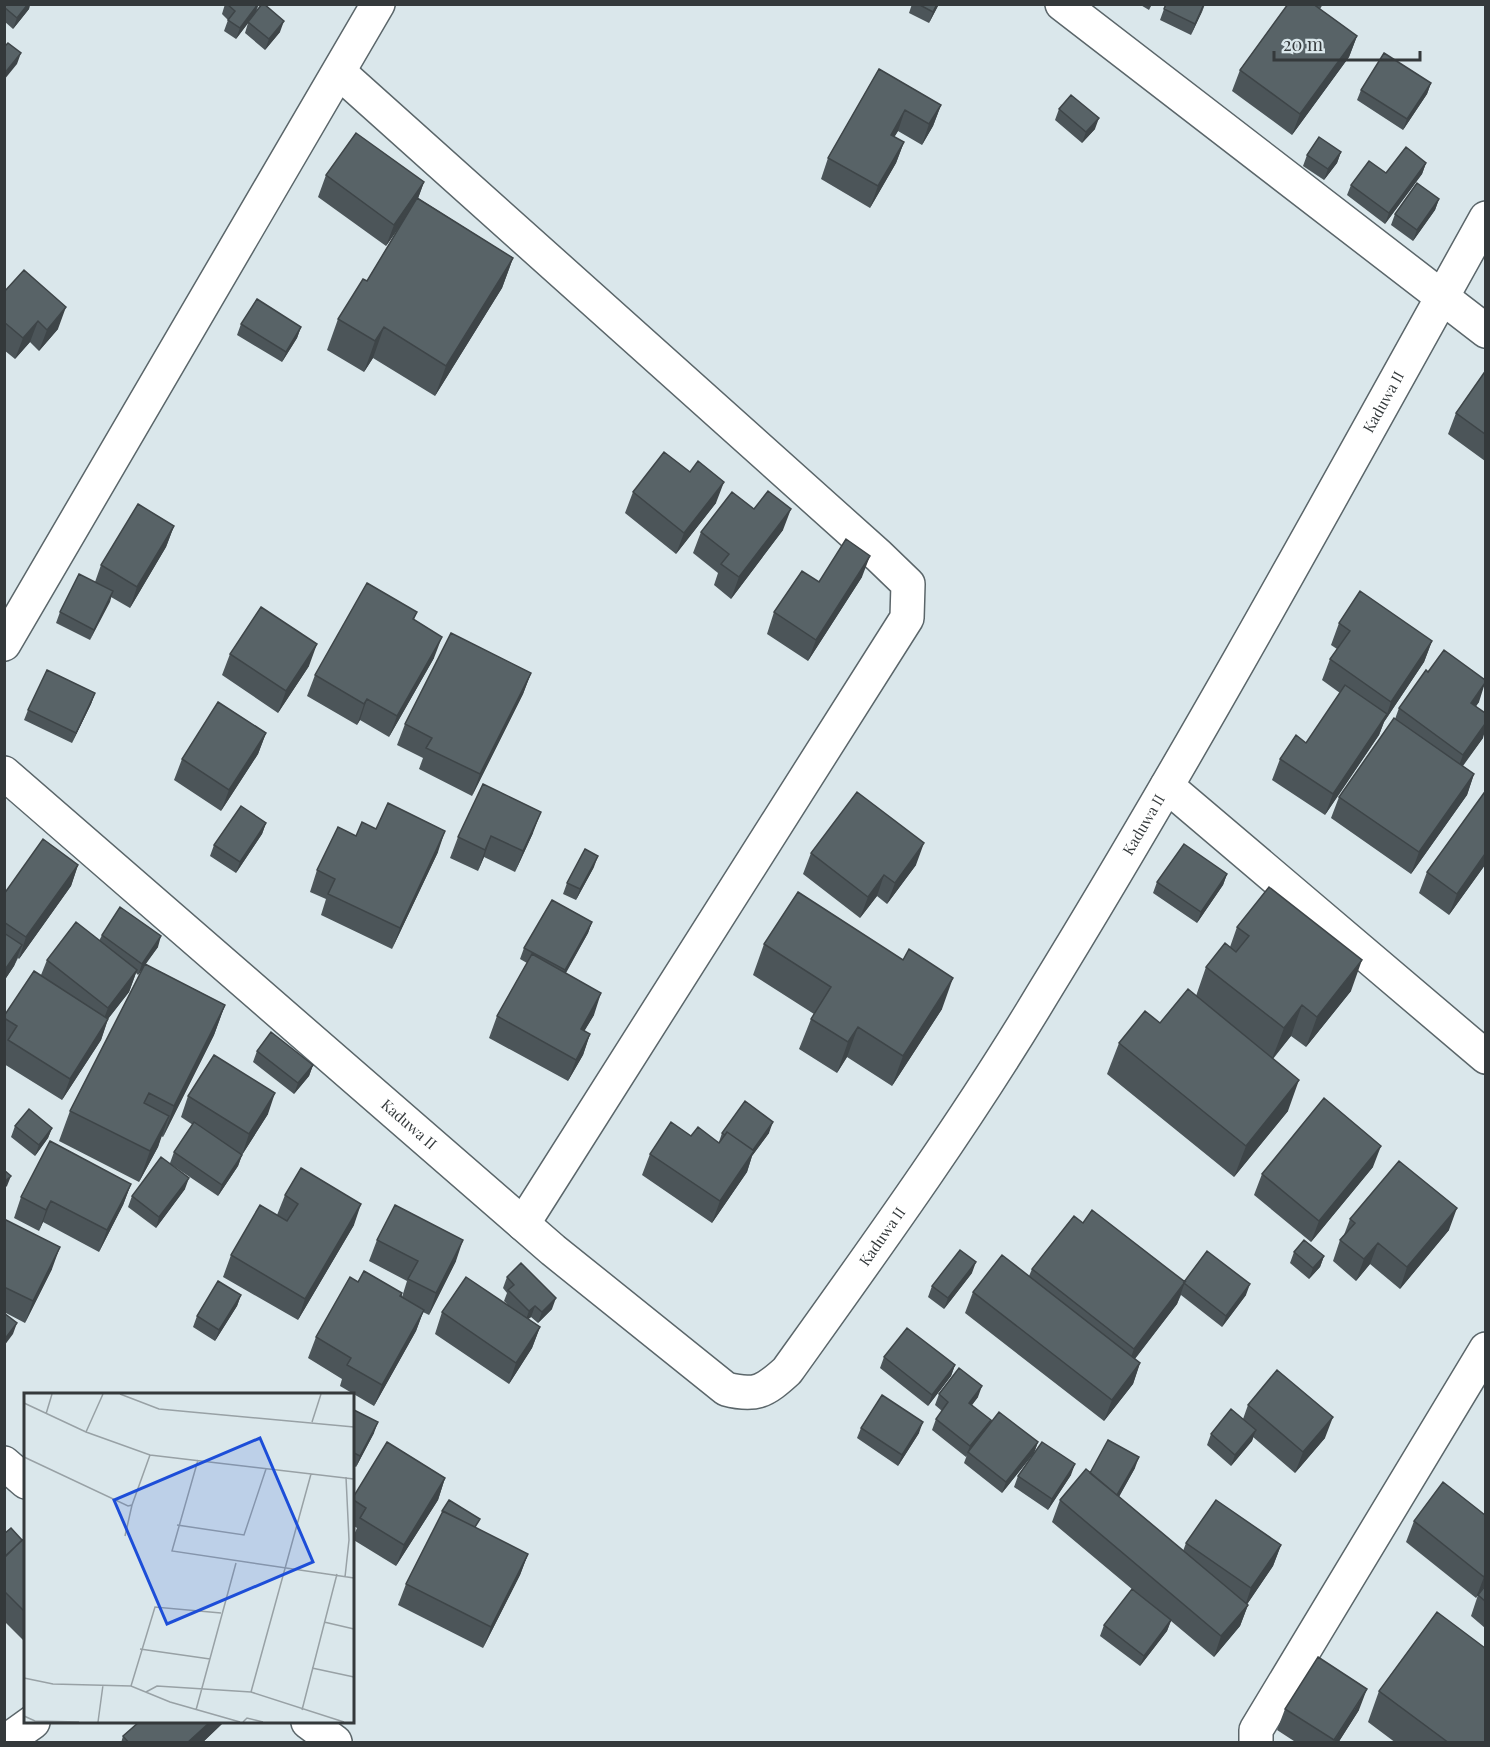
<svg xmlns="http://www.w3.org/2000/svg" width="1490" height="1747" font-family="'Playfair Display',serif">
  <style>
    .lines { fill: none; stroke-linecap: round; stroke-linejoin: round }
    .minor-casing { stroke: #5b666a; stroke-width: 36 }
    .minor { stroke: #fff; stroke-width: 33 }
    .wall { fill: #4c5559 }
    .shaded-wall { fill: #3e4548 }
    .building { fill: #586367; stroke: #3e4548; stroke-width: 1.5 }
    .labels { text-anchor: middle; stroke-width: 6; stroke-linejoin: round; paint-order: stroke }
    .street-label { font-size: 15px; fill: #34393b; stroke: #dae7eb }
    .inset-road { fill: none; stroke: #98a1a5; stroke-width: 1.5 }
    .view { fill: #1d4ed8; fill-opacity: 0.15; stroke: #1d4ed8; stroke-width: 3 }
    .inset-edge { fill: none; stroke: #34393b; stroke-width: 3 }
  </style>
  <rect width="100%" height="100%" fill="#dae7eb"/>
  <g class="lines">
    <g class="minor-casing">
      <g id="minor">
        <path d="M1062,4L1486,331"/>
        <path d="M340,73L879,556L908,584L907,618L523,1224"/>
        <path d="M4,644L378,4"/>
        <path id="s1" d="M4,773L553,1250L726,1389C756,1397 765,1391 787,1371C875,1248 964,1125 1042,995C1198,741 1341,479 1486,218"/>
        <path d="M1167,786L1486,1057"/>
        <path d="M4,1463L26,1482"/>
        <path d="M308,1722L335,1742"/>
        <path d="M5,1742L33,1722"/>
        <path d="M1256,1742V1730L1486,1349"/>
      </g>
    </g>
    <use href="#minor" class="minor"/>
  </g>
  <path class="wall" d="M4,4H30L29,9L13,29L4,21Z
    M225,4H259L256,12L280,32L265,50L245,33L248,23L236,39L224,31L228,20L222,14Z
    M912,4H939L929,23L909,13Z
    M1139,4H1152L1149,10Z
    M1205,4L1191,35L1160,20L1164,9Z
    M1288,4H1323L1320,9L1357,36L1349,57L1292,135L1232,91L1240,70Z
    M879,69L941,105L933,126L922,145L898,131L894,137L904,142L896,163L870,208L821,179L828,158Z
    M1431,83L1427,94L1403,130L1357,100L1361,90Z
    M1059,109L1095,129L1082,143L1055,120Z
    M1341,152L1337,163L1324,180L1303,166L1307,155Z
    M1426,163L1422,174L1385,224L1347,195L1351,185L1386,173Z
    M326,175L424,182L418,198L513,258L502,288L435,396L373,358L364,372L327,350L338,319L367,281L401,224L386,246L318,197Z
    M1439,199L1435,210L1413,241L1391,225L1395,214Z
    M4,292L58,329L39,351L30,342L15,359L4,350Z
    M241,324L301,327L297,338L282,362L237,335Z
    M1485,374V461L1448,434L1456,413Z
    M690,472L716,503L676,554L625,513L633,492Z
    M174,526L166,547L130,608L111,597L90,640L56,623L60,612L95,582L101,565Z
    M783,530L731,599L714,585L718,573L693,553L701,532Z
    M862,577L808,661L767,634L774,612L819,582Z
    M417,612L414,620L434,658L389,737L360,720L357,725L307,696L315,675Z
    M1339,623L1432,641L1424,662L1384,722L1379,735L1325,815L1272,780L1280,759L1306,743L1340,693L1322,680L1330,659L1337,649L1331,645Z
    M230,654L309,666L278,713L222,675Z
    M531,673L523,694L472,796L419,769L423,758L397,745L405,724Z
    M95,693L91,704L72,743L24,720L28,710Z
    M1479,702L1476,706L1483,738L1463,766L1474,774L1467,795L1411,874L1331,818L1339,797L1395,719L1399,708Z
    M266,733L258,754L221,811L174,780L182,759Z
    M266,823L262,834L236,873L210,856L214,845Z
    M376,829L438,852L392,949L321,915L326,899L310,892L317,870L356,836Z
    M533,833L515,872L484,857L478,871L450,858L458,837Z
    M811,853L916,865L887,904L877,896L860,918L803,874Z
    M78,865L71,886L19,959L18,958L14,966L4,981V894Z
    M1485,865L1449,915L1419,893L1427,872Z
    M594,867L576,900L563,894L567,883Z
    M1227,874L1223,885L1197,923L1153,893L1157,882Z
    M592,922L588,933L566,973L594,1015L584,1031L590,1034L583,1055L568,1081L489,1038L497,1016L527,963L520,959L524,948Z
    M1237,927L1351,991L1306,1047L1291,1036L1273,1059L1288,1111L1234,1177L1107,1074L1119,1043L1160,1023L1196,996L1206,967L1230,947Z
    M102,935L158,947L145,964L225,1005L214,1035L163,1137L161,1136L158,1147L139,1182L59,1141L70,1111L144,967L138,975L136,973L129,992L108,1019L101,1040L62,1100L4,1064V1050L6,1046L4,1045V1016L41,975L47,960L99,941Z
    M764,944L942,1009L892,1086L847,1057L837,1073L799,1049L811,1019L814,1014L753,975Z
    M257,1051L313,1065L309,1076L294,1094L253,1062Z
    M188,1096L268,1114L242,1155L238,1166L218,1196L172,1165L185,1189L156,1228L128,1207L132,1196L170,1163L174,1152L193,1125L181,1117Z
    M15,1126L52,1128L48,1138L35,1156L11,1137Z
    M722,1133H769L752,1156L747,1172L712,1223L642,1175L650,1154L691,1136L719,1142Z
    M1373,1167L1311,1242L1254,1195L1262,1174Z
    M131,1184L123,1205L99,1252L43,1222L39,1231L14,1218L21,1197Z
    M285,1195L354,1225L298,1320L223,1277L231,1255L277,1215Z
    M4,1219L52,1269L25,1323L4,1312Z
    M1350,1219L1449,1230L1400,1289L1370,1264L1356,1281L1333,1261L1340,1240L1344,1235Z
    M1083,1223L1184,1282L1246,1295L1222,1327L1181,1295L1177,1304L1135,1359L1140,1363L1133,1384L1104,1421L965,1313L973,1292L1029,1276L1032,1269Z
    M377,1240L456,1261L429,1315L423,1312L416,1331L374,1406L340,1386L342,1379L308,1358L316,1337L358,1282L402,1293V1297L407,1281L369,1261Z
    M1294,1252L1324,1256L1320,1267L1309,1279L1290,1263Z
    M972,1273L944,1309L928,1297L932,1286Z
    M507,1277L552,1309L538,1323L531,1317L528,1319L540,1327L532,1348L509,1384L435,1334L442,1312L509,1306L504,1301L507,1293L503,1288Z
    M241,1295L237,1306L215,1341L193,1327L197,1316Z
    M884,1357L955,1365L951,1376L928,1406L880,1368Z
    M939,1394L978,1397L972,1405L989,1426L1038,1442L1034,1453L1002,1493L964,1463L967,1455L966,1457L932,1430L936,1419L942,1411L935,1405Z
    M1248,1405L1325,1438L1295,1473L1253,1437L1252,1441L1231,1466L1207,1445L1211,1434L1243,1419Z
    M352,1409L374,1433L356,1467L352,1465Z
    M861,1428L919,1433L898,1466L857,1438Z
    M1135,1468L1119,1497L1183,1551L1186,1543L1281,1545L1273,1566L1247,1604L1248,1605L1240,1626L1214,1657L1171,1621L1167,1631L1140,1666L1100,1636L1104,1625L1145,1600L1052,1522L1060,1500L1090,1473Z
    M1071,1475L1048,1510L1014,1487L1018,1476Z
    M445,1478L438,1500L396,1566L352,1539L357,1528L352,1525V1499Z
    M1485,1515V1585L1476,1598L1406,1542L1414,1521Z
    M4,1534L22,1540L26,1537V1638L23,1640L4,1621Z
    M528,1554L520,1575L483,1648L398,1605L406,1584Z
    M1485,1586V1628L1471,1616L1478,1595Z
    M1379,1691L1485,1743H1396L1368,1722Z
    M1285,1709L1359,1710L1338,1743H1297L1277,1730Z
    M139,1722H224L202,1743H121L123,1736Z"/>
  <path class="shaded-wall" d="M28,4H30L29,9L13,29L17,18Z
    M258,4L255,14L236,39L240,28Z
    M937,4H939L929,23L933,12Z
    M1205,4L1202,12L1191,35L1195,24Z
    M284,21L280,32L265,50L269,39Z
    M1357,36L1349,57L1292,135L1300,114Z
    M21,53L17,64L4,80V74Z
    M1431,83L1427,94L1403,130L1407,119Z
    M941,105L933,126L922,145L929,124Z
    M905,110L898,131L883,156L891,135Z
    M1099,118L1095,129L1082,143L1086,132Z
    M904,142L896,163L870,208L878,186Z
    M1341,152L1337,163L1324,180L1328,169Z
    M1426,163L1422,174L1385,224L1389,213Z
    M424,182L416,204L386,246L394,225Z
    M1439,199L1435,210L1413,241L1417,230Z
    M513,258L502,288L435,396L446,366Z
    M66,307L58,329L39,351L47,330Z
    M38,321L30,342L15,359L23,338Z
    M301,327L297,338L282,362L286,352Z
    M384,327L373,358L364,372L375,341Z
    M724,482L716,503L676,554L684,533Z
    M791,509L783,530L731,599L739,577Z
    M174,526L166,547L130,608L137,587Z
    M870,556L862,577L808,661L816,640Z
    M113,591L110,602L90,640L94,630Z
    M442,637L434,658L389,737L397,716Z
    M1432,641L1424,662L1384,722L1379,735L1325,815L1333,794L1387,714L1391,702Z
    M317,644L309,666L278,713L286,691Z
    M531,673L523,694L472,796L480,774Z
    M1485,683L1479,702L1463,724L1471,703Z
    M95,693L91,704L72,743L76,733Z
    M367,699L360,720L357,725L364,704Z
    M1485,724V731L1483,738L1455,776L1463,755Z
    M266,733L258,754L221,811L229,790Z
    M1474,774L1467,795L1411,874L1419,852Z
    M541,812L533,833L515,872L523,851Z
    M266,823L262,834L236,873L240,862Z
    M445,831L438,852L392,949L400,928Z
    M491,836L484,857L478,871L485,850Z
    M924,843L916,865L887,904L895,883Z
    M1485,854V865L1449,915L1457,894Z
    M598,856L594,867L576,900L580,889Z
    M78,865L71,886L19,959L26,937Z
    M1227,874L1223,885L1197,923L1201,912Z
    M884,875L877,896L860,918L868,897Z
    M592,922L588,933L561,981L565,970Z
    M161,936L158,947L138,975L142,964Z
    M22,945L14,966L4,981V971Z
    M1362,960L1351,991L1306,1047L1317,1017Z
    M137,970L129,992L100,1029L108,1008Z
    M953,978L942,1009L892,1086L903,1056Z
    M601,993L594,1015L573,1050L581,1029Z
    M225,1005L214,1035L163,1137L174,1106Z
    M1302,1005L1291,1036L1272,1059L1284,1028Z
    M108,1019L101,1040L62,1100L70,1079Z
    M858,1027L847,1057L837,1073L848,1042Z
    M590,1034L583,1055L568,1081L576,1060Z
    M313,1065L309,1076L294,1094L298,1083Z
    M1299,1080L1288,1111L1234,1177L1246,1146Z
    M275,1093L268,1114L242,1155L249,1134Z
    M169,1116L158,1147L139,1182L150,1151Z
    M773,1122L769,1133L752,1156L747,1172L712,1223L720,1201L750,1154Z
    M52,1128L48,1138L35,1156L39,1145Z
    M1381,1146L1373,1167L1311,1242L1319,1221Z
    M242,1155L238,1166L218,1196L222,1185Z
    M11,1176L7,1186L4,1189V1182Z
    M189,1178L185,1189L156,1228L159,1217Z
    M131,1184L123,1205L99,1252L107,1230Z
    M51,1201L43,1222L39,1231L46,1210Z
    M361,1204L354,1225L298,1320L305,1299Z
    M1457,1208L1449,1230L1400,1289L1407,1267Z
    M463,1240L456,1261L429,1315L436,1293Z
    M1378,1243L1370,1264L1356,1281L1364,1259Z
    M60,1247L52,1269L25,1323L33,1301Z
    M1324,1256L1320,1267L1309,1279L1313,1268Z
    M976,1262L972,1273L944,1309L948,1298Z
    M1185,1282L1177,1304L1126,1370L1134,1349Z
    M1250,1284L1246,1295L1222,1327L1226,1316Z
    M241,1295L237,1306L215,1341L219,1330Z
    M556,1298L552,1309L538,1323L542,1312Z
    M535,1306L531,1317L525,1322L529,1311Z
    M424,1310L416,1331L374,1406L382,1385Z
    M17,1323L13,1334L4,1346V1340Z
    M540,1327L532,1348L509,1384L516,1363Z
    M1140,1363L1133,1384L1104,1421L1112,1400Z
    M955,1365L951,1376L928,1406L932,1395Z
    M982,1386L978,1397L965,1414L969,1403Z
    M1333,1417L1325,1438L1295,1473L1303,1452Z
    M991,1420L987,1431L968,1452L966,1457L970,1446Z
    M378,1422L374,1433L356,1467L360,1456Z
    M923,1422L919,1433L898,1466L902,1455Z
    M1256,1430L1252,1441L1231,1466L1235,1455Z
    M1038,1442L1034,1453L1002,1493L1006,1482Z
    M1139,1457L1135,1468L1113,1507L1117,1496Z
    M1075,1464L1071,1475L1048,1510L1052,1499Z
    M445,1478L438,1500L396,1566L404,1545Z
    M1281,1545L1273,1566L1244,1609L1251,1588Z
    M528,1554L520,1575L483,1648L491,1627Z
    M1485,1574V1585L1476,1598L1484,1577Z
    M1248,1605L1240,1626L1214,1657L1221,1636Z
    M1171,1620L1167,1631L1140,1666L1144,1656Z
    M1367,1689L1359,1710L1338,1743H1333Z
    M210,1722H224L202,1743H187Z"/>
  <path class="building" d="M4,4H28L17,18L4,7Z
    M227,4H258L240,28L228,20L235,11Z
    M262,4H264L284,21L269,39L248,22Z
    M918,4H937L933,12Z
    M1166,4H1204L1195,24L1164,9Z
    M1288,4H1313L1357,36L1300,114L1240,70Z
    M8,43L21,53L4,74V47Z
    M1384,53L1431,83L1407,119L1361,90Z
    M879,69L941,105L929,124L905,110L891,135L904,142L878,186L828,158Z
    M1071,95L1099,118L1086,132L1059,109Z
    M356,133L424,182L394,225L326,175Z
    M1319,137L1341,152L1328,169L1307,155Z
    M1406,147L1426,163L1389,213L1351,185L1369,161L1386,173Z
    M1417,183L1439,199L1417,230L1395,214Z
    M417,198L513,258L446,366L384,327L375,341L338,319L363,279L367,281Z
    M24,270L66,307L47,330L38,321L23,338L4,322V292Z
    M257,299L301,327L286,352L241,324Z
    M1484,373L1485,374V434L1456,413Z
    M664,452L690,472L698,461L724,482L684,533L633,492Z
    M768,491L791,509L739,577L721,564L729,554L701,532L732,492L754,509Z
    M138,504L174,526L137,587L101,565Z
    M846,539L870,556L816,640L774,612L802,571L819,582Z
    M79,574L113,591L94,630L60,612Z
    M367,583L417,612L413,619L442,637L397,716L367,699L364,704L315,675Z
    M1360,591L1432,641L1391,702L1330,659L1350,631L1339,623Z
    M261,607L317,644L286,691L230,654Z
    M451,633L531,673L480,774L426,748L432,738L405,724Z
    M1444,650L1485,680V683L1471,703L1485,713V724L1463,755L1399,708L1426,670L1428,672Z
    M47,670L95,693L76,733L28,710Z
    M1345,685L1387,714L1333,794L1280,759L1296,735L1306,743Z
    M218,702L266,733L229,790L182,759Z
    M1394,718L1474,774L1419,852L1339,797Z
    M483,784L541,812L523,851L491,836L485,850L458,837Z
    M857,792L924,843L895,883L884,875L868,897L811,853Z
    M1484,793L1485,794V854L1457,894L1427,872Z
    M388,803L445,831L400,928L328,894L335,879L317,870L338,827L356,836L362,822L376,829Z
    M241,806L266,823L240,862L214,845Z
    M43,839L78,865L26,937L4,922V894Z
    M1184,844L1227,874L1201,912L1157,882Z
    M585,849L598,856L580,889L567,883Z
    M1269,887L1362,960L1317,1017L1302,1005L1284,1028L1206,967L1225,943L1236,952L1249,936L1237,927Z
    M798,892L903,960L909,949L953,978L903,1056L858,1027L848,1042L811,1019L831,987L764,944Z
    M552,900L592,922L565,970L524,948Z
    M120,907L161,936L142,964L102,935Z
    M76,922L137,970L108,1008L47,960Z
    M4,933L22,945L4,971Z
    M532,954L601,993L581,1029L590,1034L576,1060L497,1016Z
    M145,964L225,1005L174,1106L149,1093L144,1103L169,1116L150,1151L70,1111Z
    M34,971L108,1019L70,1079L8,1040L17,1026L4,1018V1016Z
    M1188,989L1299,1080L1246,1146L1119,1043L1145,1011L1160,1023Z
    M271,1032L313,1065L298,1083L257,1051Z
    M214,1055L275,1093L249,1134L188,1096Z
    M1324,1098L1381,1146L1319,1221L1262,1174Z
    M745,1101L773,1122L753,1150L727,1132L725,1135L722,1133Z
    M29,1109L52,1128L39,1145L15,1126Z
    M194,1122L242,1155L222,1185L174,1152Z
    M671,1122L691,1136L698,1127L719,1143L727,1132L754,1151L720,1201L650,1154Z
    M50,1141L131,1184L107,1230L51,1201L46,1210L21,1197Z
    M161,1157L189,1178L159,1217L132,1196Z
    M1399,1161L1457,1208L1407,1267L1378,1243L1364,1259L1340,1240L1355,1223L1350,1219Z
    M301,1168L361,1204L305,1299L231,1255L260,1205L287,1221L298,1204L285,1195Z
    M4,1170L11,1176L4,1182Z
    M395,1205L463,1240L436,1293L408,1279L418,1261L377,1240Z
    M1092,1210L1185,1282L1134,1349L1032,1269L1074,1216L1083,1223Z
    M4,1219L60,1247L33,1301L4,1287Z
    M1304,1240L1324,1256L1313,1268L1294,1252Z
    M960,1250L976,1262L948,1298L932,1286Z
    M1207,1251L1250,1284L1226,1316L1184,1283L1185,1282H1184Z
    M1002,1255L1140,1363L1112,1400L973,1292Z
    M521,1263L556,1298L542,1312L535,1306L529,1311L508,1290L514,1285L507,1277Z
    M364,1271L402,1293L400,1296L424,1310L382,1385L347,1365L351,1358L316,1337L350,1277L358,1282Z
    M466,1277L540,1327L516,1363L442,1312Z
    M218,1281L241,1295L219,1330L197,1316Z
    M4,1313L17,1323L4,1340Z
    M907,1328L955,1365L932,1395L884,1357Z
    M959,1368L982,1386L969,1403L991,1420L970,1446L936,1419L948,1402L939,1394Z
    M1277,1370L1333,1417L1303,1452L1248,1405Z
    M882,1395L923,1422L902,1455L861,1428Z
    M352,1409L378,1422L360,1456L352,1452Z
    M1231,1409L1256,1430L1235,1455L1211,1434Z
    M999,1412L1038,1442L1006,1482L968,1452Z
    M1108,1440L1139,1457L1117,1495L1090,1473Z
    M387,1442L445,1478L404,1545L360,1518L366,1508L352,1499Z
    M1042,1442L1075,1464L1052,1499L1018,1476Z
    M1086,1469L1248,1605L1221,1636L1060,1500Z
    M1443,1482L1485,1515V1574L1484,1577L1414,1521Z
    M449,1500L480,1519L475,1527L442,1511Z
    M1216,1500L1281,1545L1251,1588L1186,1543Z
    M443,1511L528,1554L491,1627L406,1584Z
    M11,1528L22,1540L6,1556L4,1555V1534Z
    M26,1537V1613L4,1591V1557Z
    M1485,1586V1601L1478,1595Z
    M1132,1589L1171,1620L1144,1656L1104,1625Z
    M1437,1612L1485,1648V1743H1449L1379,1691Z
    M1318,1657L1367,1689L1334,1740L1285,1709Z
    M139,1722H210L187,1743H129L123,1736Z"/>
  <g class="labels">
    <g class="street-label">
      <text dy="5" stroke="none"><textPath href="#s1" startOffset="2156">Kaduwa II</textPath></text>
      <text dy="5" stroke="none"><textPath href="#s1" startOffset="1670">Kaduwa II</textPath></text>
      <text dy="5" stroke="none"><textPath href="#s1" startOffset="536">Kaduwa II</textPath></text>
      <text dy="5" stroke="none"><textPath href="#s1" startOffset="1182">Kaduwa II</textPath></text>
    </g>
  </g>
  <g transform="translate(24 1393)">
    <rect width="330" height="330" fill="#dae7eb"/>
    <path class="inset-road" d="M96,1L135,16L330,34M0,10L62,39L126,62L330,86M22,21L28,1M288,29L297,1M62,39L79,1M0,64L104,113L108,112L126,62M174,67L148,158L330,185M153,132L220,142L242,76M101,143L108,112M321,184L325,147L322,84M300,229L330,236M116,256L186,266M288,275L330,284M0,285L29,291L107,293L146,309L216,329M107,293L131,214L197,220M122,299L133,293L227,299L320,329M227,299L287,81M172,317L212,170M278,317L313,181M0,323L11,328L55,329M74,329L79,292M219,329L223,325L239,329"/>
    <path class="view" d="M236,45L289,169L143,231L90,107Z"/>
    <rect width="330" height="330" class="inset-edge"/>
  </g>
  <rect width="1490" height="1747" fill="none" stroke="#34393b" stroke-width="12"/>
  <path d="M1274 51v9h146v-9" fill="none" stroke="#34393b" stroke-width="3"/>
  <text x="1283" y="51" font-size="18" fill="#34393b" stroke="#dae7eb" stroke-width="4.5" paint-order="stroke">20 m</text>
</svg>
